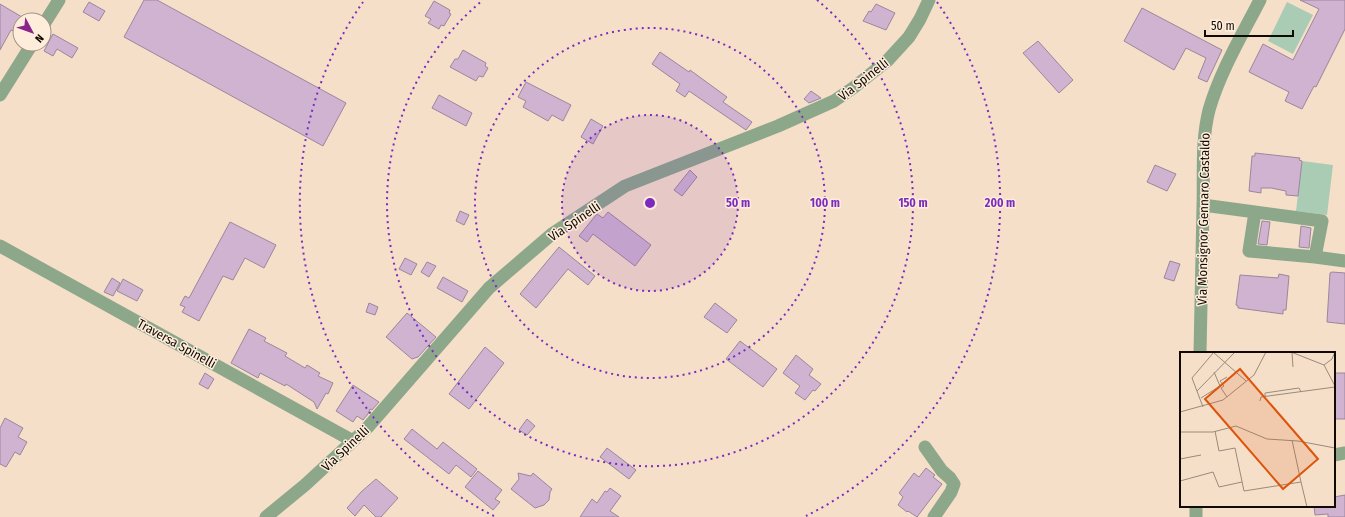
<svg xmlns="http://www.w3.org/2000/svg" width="1345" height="517" font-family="'Fira Sans Condensed',sans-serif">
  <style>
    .green { fill: #aaccb5 }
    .building { fill: #cfb3d1; stroke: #9b879c }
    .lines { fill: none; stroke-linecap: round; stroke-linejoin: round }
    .street { stroke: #8da78a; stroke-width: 13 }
    .ring { fill: none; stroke: #7b2cbf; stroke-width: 2; stroke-dasharray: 2 4 }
    .labels { text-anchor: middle; stroke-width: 3; stroke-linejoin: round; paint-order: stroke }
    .street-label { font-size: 13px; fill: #110a04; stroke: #ffeddb }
    .inset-road { fill: none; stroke: #9a8a7a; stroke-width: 1 }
    .view { fill: #dd550c; fill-opacity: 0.15; stroke: #dd550c; stroke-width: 2 }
    .inset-edge { fill: none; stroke: #110a04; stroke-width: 2 }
    .centre { fill: #7b2cbf; stroke: #ffeddb; stroke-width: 2 }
    .ring-label { font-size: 12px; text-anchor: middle; font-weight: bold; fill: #7b2cbf; stroke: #ffeddb; stroke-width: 3; stroke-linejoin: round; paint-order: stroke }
  </style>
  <rect width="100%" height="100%" fill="#f5dfc9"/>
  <path class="green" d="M1287,2L1313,15L1293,54L1268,41Z
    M1302,161L1333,165L1327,215L1296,211Z"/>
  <path class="building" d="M144,0H157L346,103L323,146L124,37Z
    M1300,0H1345V29L1316,87L1314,86L1302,109L1285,101L1289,92L1249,72L1263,44L1293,60L1319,9Z
    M434,1L450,10L449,13L451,14L444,26L441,25L439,29L428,23L431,19L425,16Z
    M89,2L105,11L99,21L83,12Z
    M0,4L22,17L14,31L11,30L0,50Z
    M876,4L895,13L886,30L863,21L869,11L871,12Z
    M1142,8L1222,50L1207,82L1198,78L1206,58L1186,48L1174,70L1124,41Z
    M53,34L78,48L72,58L57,49L53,56L44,51Z
    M1038,41L1073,80L1059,93L1023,53Z
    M463,50L486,63L485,66L488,68L483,77L479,76L476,81L450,67L455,59H458Z
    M660,52L689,72L690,70L727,97L723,102L752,122L746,130L689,91L685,97L676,91L680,84L652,64Z
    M526,82L571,105L563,121L552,115L548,121L523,107L526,101L518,97Z
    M811,91L821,98L809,103L804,99Z
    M439,95L472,113L466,126L432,108Z
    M591,119L603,126L593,144L581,137Z
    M1255,153L1300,158L1299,160L1302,161L1298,196L1286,195V191L1271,188H1261V193L1249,191L1252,156H1255Z
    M1155,165L1176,174L1167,191L1147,182Z
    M690,170L697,177L682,196L674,190Z
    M460,211L469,215L464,225L456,221Z
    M608,212L651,245L635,266L593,234L587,242L579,236L596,215L597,214L603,218Z
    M1262,221L1270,222L1267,245L1258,244Z
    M230,222L276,245L264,268L245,258L233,280L223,276L199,321L182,312L185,307L180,305L185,296L189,298Z
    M1301,226L1311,228L1309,248L1299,247Z
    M559,247L595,276L588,285L568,269L536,308L520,294Z
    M405,258L417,264L411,275L399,269Z
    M1170,261L1180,264L1174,281L1164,278Z
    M427,262L436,266L429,277L421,272Z
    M1332,272L1345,273V324L1327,322L1330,273Z
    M1279,274L1289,276L1286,310H1283V314L1238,308V306L1236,305L1240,275L1278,278Z
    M443,277L468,291L462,302L437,288Z
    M112,278L120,283L113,296L104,292Z
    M123,279L143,290L137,301L117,291Z
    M369,303L378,307L375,315L366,312Z
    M715,303L737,320L727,333L704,317Z
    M407,313L436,337L418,357L412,359L386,337Z
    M249,329L266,338L264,341L287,353L285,356L305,368L307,365L320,373L318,376L333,383L328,394L326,393L317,409L314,402L286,384L285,386L260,373L258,378L231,363Z
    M740,341L777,369L763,387L726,359Z
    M485,347L504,363L469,409L449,394Z
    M796,355L813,369L809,375L821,384L815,391L813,390L805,400L795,393L800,386L783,373Z
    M205,373L214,379L208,389L199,384Z
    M1334,373H1345V419H1334Z
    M353,385L379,402L372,410L370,409L368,414L363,420L357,416L353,422L336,411Z
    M5,418L23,428L18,437L27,442L20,455L15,452L6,467L0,464V428Z
    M527,419L535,426L527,435L519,430Z
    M412,429L437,449L443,442L477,469L471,477L456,465L449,474L404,439Z
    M607,448L636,470L629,479L600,457Z
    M926,468L935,475L933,477L942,484L917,517L908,511L907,512L898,505L903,497L899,493L914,473L919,477Z
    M478,471L502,490L495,499L500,502L493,510L465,487Z
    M518,473L531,476L533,473L552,489L550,492L549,500L544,505L535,508L511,489L519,479Z
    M376,479L398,498L381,517H376L364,505L355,516L347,508L361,492Z
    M610,488L621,496L610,511L619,517H580L592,499L597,503L605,491L607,492Z
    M1345,495V517H1328V514L1315,515L1314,506H1334V497Z"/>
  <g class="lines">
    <path class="street" d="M44,24L59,0
      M0,95L32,44
      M1203,205L1322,221L1315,257L1345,261
      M1255,212L1249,251L1315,257
      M0,246L353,441
      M1200,353C1201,304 1202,256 1203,207C1204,175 1201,142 1209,110C1220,72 1242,35 1260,0
      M925,447L942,471L950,478L954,484L951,492L934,517
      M1334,455L1345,453
      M266,517L305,485L368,427L489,288L552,234L625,186L778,126L834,101L853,88L887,61L909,37L920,19L929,0
      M1196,517V506"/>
  </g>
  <circle cx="650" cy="203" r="88" fill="#7b2cbf" fill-opacity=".12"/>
  <g class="ring">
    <circle cx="650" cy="203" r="88"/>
    <circle cx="650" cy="203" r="175"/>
    <path d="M817 0A263 263 0 1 1 483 0"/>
    <path d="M494 516A350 350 0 0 1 363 2M937 2A350 350 0 0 1 806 516"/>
  </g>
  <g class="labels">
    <g class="street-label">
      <text transform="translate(863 79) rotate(-38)" y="5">Via Spinelli</text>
      <text transform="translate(1203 219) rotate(-89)" y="5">Via Monsignor Gennaro Castaldo</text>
      <text transform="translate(574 221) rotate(-34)" y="5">Via Spinelli</text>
      <text transform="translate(177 343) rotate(29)" y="5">Traversa Spinelli</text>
      <text transform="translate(345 448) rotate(-43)" y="5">Via Spinelli</text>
    </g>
  </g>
  <g transform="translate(1180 352)">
    <rect width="155" height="155" fill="#f5dfc9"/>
    <path class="inset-road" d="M33,0L66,29M111,0L144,13L155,34M112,1L113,15M144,13L152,7L155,0M47,25L40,29L44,34L41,36L47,45M17,39L55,0M85,45V41L119,36L121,40M21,46L40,34L34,20M80,49L81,45L155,35M23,55L12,26L34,0M0,60L43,48L74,23L86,0M35,79L39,99L55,96L64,139L121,130L112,88M0,80H33L56,74L87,87L118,89L155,96M0,107L21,103M0,129L33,120L39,135L62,130M121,130L127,155"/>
    <path class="view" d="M60,17L138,107L103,137L25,47Z"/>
    <rect width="155" height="155" class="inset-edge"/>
  </g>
  <circle cx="650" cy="203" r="6" class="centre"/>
  <g class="ring-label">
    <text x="738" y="207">50 m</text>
    <text x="825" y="207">100 m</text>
    <text x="913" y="207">150 m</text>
    <text x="1000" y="207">200 m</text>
  </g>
  <g transform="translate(32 32) rotate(131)"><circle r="19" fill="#ffeddb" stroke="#a09285"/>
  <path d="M0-3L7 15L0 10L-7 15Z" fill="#89248b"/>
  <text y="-6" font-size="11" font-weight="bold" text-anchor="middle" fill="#110a04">N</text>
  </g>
  <path d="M1205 30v6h88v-6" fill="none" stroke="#110a04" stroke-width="2"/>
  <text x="1211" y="30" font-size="12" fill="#110a04" stroke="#ffeddb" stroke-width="3" paint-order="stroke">50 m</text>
</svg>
